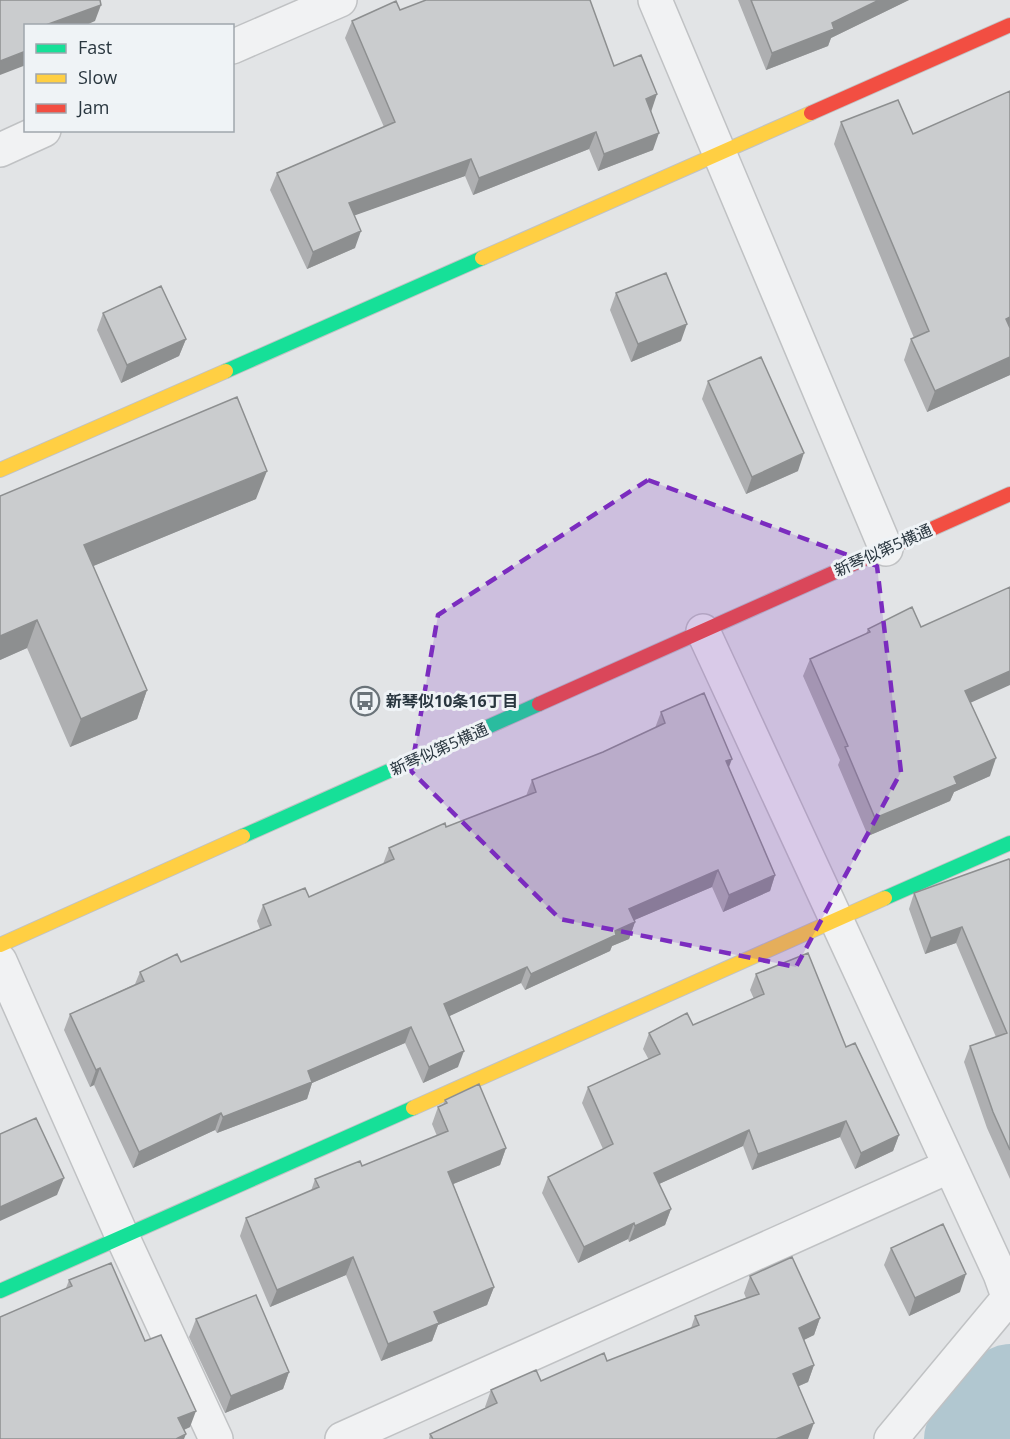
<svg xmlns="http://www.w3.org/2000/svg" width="1010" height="1439" font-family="'Open Sans','Noto Sans JP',sans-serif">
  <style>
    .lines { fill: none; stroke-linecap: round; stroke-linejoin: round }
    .river { stroke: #b1c7d0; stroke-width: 86 }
    .street-casing { stroke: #c0c2c4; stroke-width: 36 }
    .fast-casing { stroke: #c0c2c4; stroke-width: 16 }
    .slow-casing { stroke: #c0c2c4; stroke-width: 16 }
    .jam-casing { stroke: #c0c2c4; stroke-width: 16 }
    .street { stroke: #f1f2f3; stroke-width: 33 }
    .fast { stroke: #16e098; stroke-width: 14 }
    .slow { stroke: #ffcf43; stroke-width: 14 }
    .jam { stroke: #f24e42; stroke-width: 14 }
    .wall { fill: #aeafb1 }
    .shaded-wall { fill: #8d8f90 }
    .building { fill: #caccce; stroke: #8d8f90; stroke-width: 1.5 }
    .marked { fill: #7b2cbf; fill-opacity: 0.2; stroke: #7b2cbf; stroke-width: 4.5; stroke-dasharray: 12 8; stroke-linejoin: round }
    .labels { text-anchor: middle; stroke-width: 6; stroke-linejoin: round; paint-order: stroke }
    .street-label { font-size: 16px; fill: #29363f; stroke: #eff3f6 }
    .poi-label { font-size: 16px; font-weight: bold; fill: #29363f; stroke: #eff3f6; text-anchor: start }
  </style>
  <rect width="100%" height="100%" fill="#e2e4e6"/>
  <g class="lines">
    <path class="river" d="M967,1439L1010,1387"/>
    <g class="street-casing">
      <path id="street" d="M655,0L886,549
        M232,47L340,0
        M0,150L44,130
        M703,631L1000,1274L1010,1302
        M0,961L122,1236L216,1439
        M342,1439L950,1166
        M891,1439L1010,1296"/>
    </g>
    <g class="fast-casing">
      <path id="fast" d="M226,371L482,258
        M243,836L539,704
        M885,898L1010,843
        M0,1291L413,1108"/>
    </g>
    <g class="slow-casing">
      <path id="slow" d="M482,258L811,113
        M0,470L226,371
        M0,945L243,836
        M413,1108L885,898"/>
    </g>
    <g class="jam-casing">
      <path id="jam" d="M811,113L1010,25
        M539,704L1010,494"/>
    </g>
    <use href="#street" class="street"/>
    <use href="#fast" class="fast"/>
    <use href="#slow" class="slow"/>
    <use href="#jam" class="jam"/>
  </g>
  <path class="wall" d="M738,0H909L831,38L828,46L766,70Z
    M400,10L614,66L651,112L653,150L598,171L589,149L473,195L465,176L354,215L355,248L307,269L270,190L277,173L384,127L345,38L352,21Z
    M1010,91V375L927,412L904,360L911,339L914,338L834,144L841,122L913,134Z
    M616,293L681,341L631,362L610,310Z
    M103,313L186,339L179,356L121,383L97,330Z
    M708,381L798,471L746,494L702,399Z
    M0,496L256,499L93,566L147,690L137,719L70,747L27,648L0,660Z
    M921,627L971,703L990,776L954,792L950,801L868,836L838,765L840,760L803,676L810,659L866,634L868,629Z
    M661,712L729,768L775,875L770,891L723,912L712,887L634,920L635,922L629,939L612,946L610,951L525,990L521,983L449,1016L458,1067L423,1083L405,1043L312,1083L307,1099L217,1133L215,1130L133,1168L94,1085L90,1087L64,1030L70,1014L135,984L140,972L181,962L260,929L257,921L263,905L309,897L383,864L389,848L446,827L526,796L532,780L603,752L655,728Z
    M1010,861V1179L987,1128L964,1062L970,1046L996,1037L956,943L925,954L909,909L914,893Z
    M756,974L846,1047L899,1135L893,1151L855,1169L840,1137L752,1170L743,1146L659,1184L671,1209L665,1225L629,1242L628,1239L578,1263L542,1193L548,1177L603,1149L582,1103L588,1087L649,1060L643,1049L649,1033L693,1025L754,999L750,990Z
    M445,1100L506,1148L500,1165L453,1184L494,1287L487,1305L438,1325L432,1341L381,1361L346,1275L270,1307L240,1236L246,1218L311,1191L315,1179L362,1166L437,1136L432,1124L438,1107L443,1105Z
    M891,1248L960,1292L909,1316L884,1265Z
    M750,1276L820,1318L814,1335L803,1340L814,1365L808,1382L799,1386L808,1439H429L430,1434L486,1408L485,1407L491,1390L541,1381L607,1361L691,1328L695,1316L746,1298L744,1293Z
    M69,1280L145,1341L190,1427L184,1430L66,1288Z
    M196,1319L289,1372L283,1389L225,1413L189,1337Z"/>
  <path class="shaded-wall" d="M879,0H909L831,38L828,46L766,70L772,53Z
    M101,5L95,21L84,26H43Z
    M26,51V65L0,75V61Z
    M657,94L651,112L646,99Z
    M596,132L589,149L473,195L479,178Z
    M659,133L653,150L598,171L604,154Z
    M471,159L465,176L342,220L349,203Z
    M361,231L355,248L307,269L313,252Z
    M1010,317V334L1006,319Z
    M687,324L681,341L631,362L638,344Z
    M186,339L179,356L121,383L127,365Z
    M1010,357V375L927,412L935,391Z
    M804,453L798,471L746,494L752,477Z
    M267,471L256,499L74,574L84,545Z
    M37,620L27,648L0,660V636Z
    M1010,671V685L959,708L965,691Z
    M147,690L137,719L70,747L81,719Z
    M996,758L990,776L954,792L950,801L868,836L875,818L954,777Z
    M732,759L726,775V761Z
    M718,870L712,887L623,925L629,909Z
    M775,875L770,891L723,912L729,895Z
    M635,922L629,939L612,946L610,951L525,990L531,974L615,931Z
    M962,927L956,943L925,954L931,938Z
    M527,967L521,983L439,1021L444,1004Z
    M411,1027L405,1043L312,1083L307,1099L217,1133L223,1117L308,1071Z
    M464,1051L458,1067L423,1083L429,1067Z
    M100,1068L94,1085L90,1087L96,1070Z
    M221,1113L215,1130L133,1168L139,1152Z
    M846,1121L840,1137L752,1170L758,1154Z
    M749,1130L743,1146L648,1189L654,1173Z
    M899,1135L893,1151L855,1169L861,1153Z
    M506,1148L500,1165L441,1189L448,1172Z
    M64,1178L57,1195L0,1221V1207Z
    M671,1209L665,1225L629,1242L635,1226Z
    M634,1223L628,1239L578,1263L584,1247Z
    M353,1257L346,1275L270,1307L277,1290Z
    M966,1274L960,1292L909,1316L915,1298Z
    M494,1287L487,1305L438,1325L432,1341L381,1361L388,1344L434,1312Z
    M820,1318L814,1335L792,1346L799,1328Z
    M814,1365L808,1382L787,1391L793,1374Z
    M289,1372L283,1389L225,1413L231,1396Z
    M196,1411L190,1427L172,1435L178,1418Z
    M814,1423L808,1439H776Z
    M186,1434L184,1439H176Z"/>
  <path class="building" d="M0,0H100L101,5L43,26H26V51L0,61Z
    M426,0H590L614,66L641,55L657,94L646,99L659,133L604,154L596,132L479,178L471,159L349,203L361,231L313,252L277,173L395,122L352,21L396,1L400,10Z
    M751,0H879L832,23L834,29L772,53Z
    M1010,91V317L1006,319L1010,328V357L935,391L911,339L929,331L841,122L898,100L913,134Z
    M666,273L687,324L638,344L616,293Z
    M161,286L186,339L127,365L103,313Z
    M761,357L804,453L752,477L708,381Z
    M237,397L267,471L84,545L147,690L81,719L37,620L0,636V496Z
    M1010,587V671L965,691L996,758L954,777L957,784L875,818L845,747L848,746L810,659L870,632L868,629L912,607L921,627Z
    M704,693L732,759L726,761L775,875L729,895L718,870L629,909L635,922L615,931L616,935L531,974L527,967L444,1004L464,1051L429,1067L411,1027L308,1071L312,1082L223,1117L221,1113L139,1152L100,1068L96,1070L70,1014L144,981L140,972L177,954L181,962L271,925L263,905L305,888L309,897L394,859L389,848L445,823L446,827L536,792L532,780L603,752L665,723L661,712Z
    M1009,859L1010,861V1150L993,1112L970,1046L1007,1033L962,927L931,938L914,893Z
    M808,953L846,1047L855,1043L899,1135L861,1153L846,1121L758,1154L749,1130L654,1173L671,1209L635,1226L634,1223L584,1247L548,1177L613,1144L588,1087L660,1054L649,1033L687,1013L693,1025L764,994L756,974Z
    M479,1084L506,1148L448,1172L494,1287L434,1312L439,1323L388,1344L353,1257L277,1290L246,1218L319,1187L315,1179L360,1161L362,1166L448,1131L438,1107L447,1103L445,1100Z
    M36,1118L64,1178L0,1207V1134Z
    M943,1224L966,1274L915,1298L891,1248Z
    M792,1257L820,1318L799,1328L814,1365L793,1374L814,1423L776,1439H433L430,1434L497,1403L491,1390L536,1370L541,1381L604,1353L607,1361L699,1325L695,1316L759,1294L750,1276Z
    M111,1263L145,1341L161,1335L196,1411L178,1418L186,1434L176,1439H0V1317L72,1286L69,1280Z
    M256,1295L289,1372L231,1396L196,1319Z"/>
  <path class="marked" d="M648,480L877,566L901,772L796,967L560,919L411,771L438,615Z"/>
  <defs>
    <g id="bus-ring" transform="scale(1.5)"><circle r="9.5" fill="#eff3f6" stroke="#6a7379" stroke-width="1.5"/><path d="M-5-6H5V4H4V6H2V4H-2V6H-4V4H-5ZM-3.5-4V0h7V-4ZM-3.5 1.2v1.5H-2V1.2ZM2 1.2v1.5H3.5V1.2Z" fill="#6a7379"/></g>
  </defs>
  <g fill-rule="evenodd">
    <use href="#bus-ring" x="365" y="701"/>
  </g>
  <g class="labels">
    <g class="street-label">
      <text transform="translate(883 550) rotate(-24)" y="6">新琴似第5横通</text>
      <text transform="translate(439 749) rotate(-24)" y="6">新琴似第5横通</text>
    </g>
    <g class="poi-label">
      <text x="386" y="707">新琴似10条16丁目</text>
    </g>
  </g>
  <rect x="24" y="24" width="210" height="108" fill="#eff3f6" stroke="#a0a7ad" stroke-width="1.5"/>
  <rect x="36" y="44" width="30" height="9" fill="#16e098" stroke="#a0a7ad" stroke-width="1.5"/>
  <text x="78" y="54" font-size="18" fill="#29363f">Fast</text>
  <rect x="36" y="74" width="30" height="9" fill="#ffcf43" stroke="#a0a7ad" stroke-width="1.5"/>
  <text x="78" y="84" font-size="18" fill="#29363f">Slow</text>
  <rect x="36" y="104" width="30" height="9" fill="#f24e42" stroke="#a0a7ad" stroke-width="1.5"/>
  <text x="78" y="114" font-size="18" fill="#29363f">Jam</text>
</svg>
